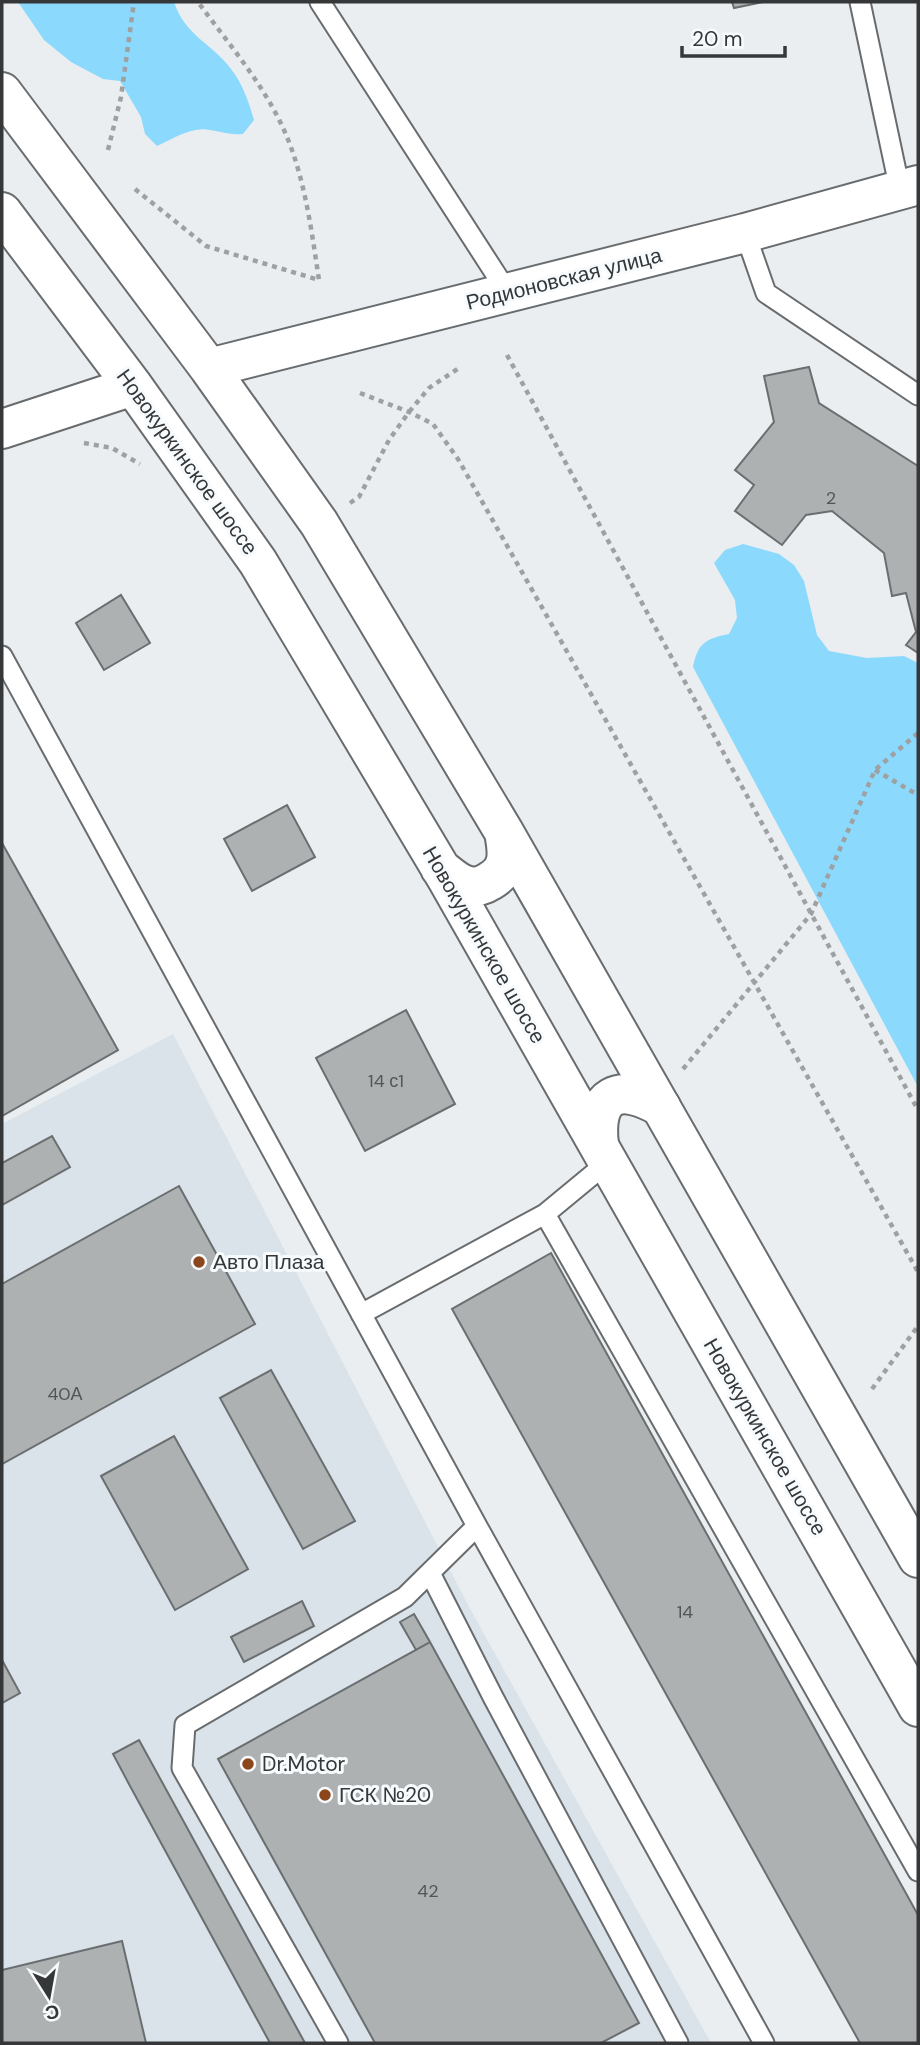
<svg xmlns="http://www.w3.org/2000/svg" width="920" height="2045" font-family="'DM Sans',sans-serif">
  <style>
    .built { fill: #d9e3e9 }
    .green { fill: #8bd9fd }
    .building { fill: #adb1b2; stroke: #6a6e70; stroke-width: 2 }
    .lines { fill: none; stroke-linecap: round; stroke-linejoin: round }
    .lane-casing { stroke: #696c6e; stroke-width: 23 }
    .street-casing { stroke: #696c6e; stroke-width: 42 }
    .secondary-casing { stroke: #696c6e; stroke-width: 42 }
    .path { stroke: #9ea0a2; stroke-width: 4.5; stroke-dasharray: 5 5; stroke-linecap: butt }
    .lane { stroke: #fff; stroke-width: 19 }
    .street { stroke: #fff; stroke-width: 38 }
    .secondary { stroke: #fff; stroke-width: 38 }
    .poi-dot { fill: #8b461b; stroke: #f7fbfd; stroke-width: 2.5 }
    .labels { text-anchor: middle; stroke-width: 6; stroke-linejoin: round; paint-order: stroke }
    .number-label { font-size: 18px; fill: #545656 }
    .street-label { font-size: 21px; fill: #363738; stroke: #f7fbfd }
    .poi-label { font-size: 21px; fill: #363738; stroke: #f7fbfd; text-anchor: start }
  </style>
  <rect width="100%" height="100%" fill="#eaeef0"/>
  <path class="built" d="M173,1034L468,1605L711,2043H2V1124Z"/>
  <path class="green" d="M18,2H174C185,36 213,44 231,69C243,84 249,103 254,120L243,134C228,135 224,132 210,130C192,126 173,139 157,146L145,134L141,117L120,81L103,79L71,62L44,40Z
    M743,544L779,554L794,565L804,581L817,635L829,651L867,658L904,656L918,663V1087L693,667C698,643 705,639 729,634L737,618L735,600L714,563L725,550Z"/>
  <path class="building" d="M732,2H763L734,8Z
    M809,367L819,403L918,466V653L906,645L916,632L906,593L892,596L884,553L832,511L806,515L782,545L735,511L754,485L735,470L774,422L764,376Z
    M121,595L150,643L104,670L76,623Z
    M287,805L315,857L252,891L224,839Z
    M2,843L118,1050L2,1116Z
    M406,1010L455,1104L365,1151L316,1058Z
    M52,1136L70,1167L2,1205V1163Z
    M179,1186L255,1324L2,1464V1284Z
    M551,1253L918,1915V2043H860L452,1309Z
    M271,1370L355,1521L303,1549L220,1398Z
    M174,1436L248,1569L175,1610L101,1476Z
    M302,1601L314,1626L244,1662L231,1637Z
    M414,1614L430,1642L416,1650L400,1622Z
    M430,1642L639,2023L601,2043H375L218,1759Z
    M2,1660L20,1693L2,1703Z
    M139,1740L305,2043H270L130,1786L113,1754Z
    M122,1941L146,2043H2V1970Z"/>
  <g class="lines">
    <g class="lane-casing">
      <path id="lane" d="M320,2L508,293
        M860,2L900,190
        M745,233L766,293L918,395
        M2,656L477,1526L405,1597L185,1725L182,1768L338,2043
        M608,1162L545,1214L918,1871
        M361,1314L545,1214
        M477,1526L764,2043
        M430,1573L493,1697L678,2043"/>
    </g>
    <g class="street-casing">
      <path id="street" d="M599,1145C593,1094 618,1082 661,1107"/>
    </g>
    <g class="secondary-casing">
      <path id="secondary" d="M2,92L209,368L319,523L504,832L918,1558
        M2,212L133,386L258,562L447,879L918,1707
        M209,368L745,233L918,185
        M2,429L133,386
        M440,868C449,875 458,884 469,886C475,888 484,885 490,881C510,870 508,853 504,832"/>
    </g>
    <path class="path" d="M108,150L121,97L134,2
      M135,189L206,246L319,280C312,234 306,186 289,142C269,90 230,46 198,2
      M507,355L918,1110
      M360,393L409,412L433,424L458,459L918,1272
      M84,443L112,448L140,464
      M350,503L359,497L389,440L409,412L429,388L459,368
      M875,770L918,795
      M683,1069L811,914L875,770L918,733
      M872,1389L918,1326"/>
    <use href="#lane" class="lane"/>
    <use href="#street" class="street"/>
    <use href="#secondary" class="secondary"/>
  </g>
  <g class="poi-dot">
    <circle cx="199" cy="1262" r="7"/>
    <circle cx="248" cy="1764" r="7"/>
    <circle cx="325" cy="1795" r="7"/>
  </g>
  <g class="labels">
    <g class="number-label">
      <text x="831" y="504">2</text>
      <text x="386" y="1087">14 с1</text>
      <text x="65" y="1400">40А</text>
      <text x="685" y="1618">14</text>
      <text x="428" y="1897">42</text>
    </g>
    <g class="street-label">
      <text transform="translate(564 279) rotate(-14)" y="7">Родионовская улица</text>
      <text transform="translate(187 462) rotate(54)" y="7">Новокуркинское шоссе</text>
      <text transform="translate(484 945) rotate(60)" y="7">Новокуркинское шоссе</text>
      <text transform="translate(765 1437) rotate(60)" y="7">Новокуркинское шоссе</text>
    </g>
    <g class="poi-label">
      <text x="213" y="1269">Авто Плаза</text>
      <text x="262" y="1771">Dr.Motor</text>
      <text x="339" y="1802">ГСК №20</text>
    </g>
  </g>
  <rect width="920" height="2045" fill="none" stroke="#363738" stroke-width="7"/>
  <g transform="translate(49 1996) rotate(169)" stroke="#f7fbfd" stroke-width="5" paint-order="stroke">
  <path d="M0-5L12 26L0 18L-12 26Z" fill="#363738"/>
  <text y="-10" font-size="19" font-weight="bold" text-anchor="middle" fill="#363738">С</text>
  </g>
  <path d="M682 46v10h103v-10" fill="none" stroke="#363738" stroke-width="3.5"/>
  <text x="692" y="46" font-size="21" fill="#363738" stroke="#f7fbfd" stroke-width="5" paint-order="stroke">20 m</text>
</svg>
